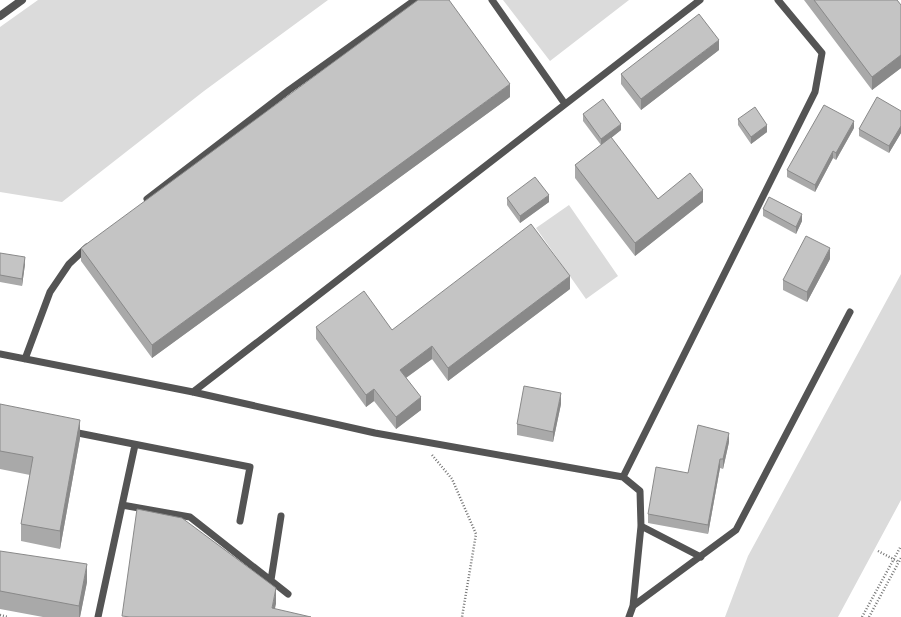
<svg xmlns="http://www.w3.org/2000/svg" width="901" height="617" font-family="Roboto,sans-serif">
  <style>
    .green { fill: #dbdbdb }
    .lines { fill: none; stroke-linecap: round; stroke-linejoin: round }
    .path { stroke: #767676; stroke-width: 2.5; stroke-dasharray: 1 2; stroke-linecap: butt }
    .service { stroke: #545454; stroke-width: 7 }
    .minor { stroke: #545454; stroke-width: 8 }
    .wall { fill: #a9a9a9 }
    .shaded-wall { fill: #898989 }
    .building { fill: #c4c4c4; stroke: #898989 }
  </style>
  <rect width="100%" height="100%" fill="#fff"/>
  <path class="green" d="M38,0H328L204,91L62,202L0,192V27Z
    M503,0H629L550,61Z
    M569,205L618,276L586,299L536,228Z
    M901,274V500L838,617H725L748,556Z"/>
  <g class="lines">
    <path class="path" d="M432,455L452,479L476,534L462,617
      M878,551L899,562
      M0,615L8,617
      M862,617L901,546
      M869,617L901,558"/>
    <path class="service" d="M492,0L565,104
      M147,199L289,90L415,0
      M0,354L193,392L375,433L623,477L640,491L641,526L633,606L629,617
      M25,359L50,292L69,264L87,247
      M193,392L700,0
      M73,432L250,467L240,521
      M623,477L815,92L822,53L778,0
      M122,505L190,517L288,594
      M641,526L701,557
      M271,580L281,516
      M633,606L736,530L850,312
      M98,617L135,445"/>
    <path class="minor" d="M0,16L22,0"/>
  </g>
  <path class="wall" d="M804,0H897L901,5V68L872,90Z
    M719,50L641,110L621,84V74Z
    M510,97L152,358L81,261V248Z
    M901,111V133L889,153L859,136V129Z
    M583,114L621,130L611,138L658,199L703,202L635,256L575,178V165L601,145L583,121Z
    M738,119L767,132L751,144L738,125Z
    M854,128L836,160L833,158L815,192L787,177V170Z
    M507,198L549,202L520,223L507,205Z
    M763,209L802,221L796,234L763,216Z
    M0,253L25,264L22,286L0,282Z
    M830,259L807,302L783,290V280Z
    M570,289L448,381L432,359L406,378L421,410L396,429L374,401L366,407L316,339V327L392,330Z
    M0,404L80,438L60,549L21,541V524L30,475L0,469Z
    M561,404L553,442L517,435V424Z
    M729,442L723,469L720,468L708,534L648,523V514L688,473Z
    M0,551L87,582L80,617H43L0,609Z"/>
  <path class="shaded-wall" d="M719,40V50L641,110V99Z
    M901,55V68L872,90V77Z
    M510,84V97L152,358V345Z
    M854,121V128L836,160V153Z
    M621,124V130L601,146V139Z
    M767,125V132L751,144V137Z
    M901,126V133L889,153V146Z
    M833,151V158L815,192V185Z
    M703,190V202L635,256V243Z
    M549,195V202L520,223V216Z
    M802,214V221L796,234V227Z
    M830,248V259L807,302V292Z
    M25,257V264L22,286V279Z
    M570,276V289L448,381V368Z
    M432,346V359L400,382V370Z
    M374,389V401L366,407V395Z
    M561,393V404L553,442V432Z
    M421,397V410L396,429V417Z
    M80,420V438L60,549V531Z
    M729,433V442L723,469V459Z
    M720,459V468L708,534V525Z
    M87,564V582L80,617H79V606Z
    M276,588V604L273,617L272,608Z"/>
  <path class="building" d="M418,0H449L510,84L152,345L81,248Z
    M814,0H897L901,5V55L872,77Z
    M699,14L719,40L641,99L621,74Z
    M877,97L901,111V126L889,146L859,129Z
    M603,99L621,124L601,139L583,114Z
    M824,105L854,121L836,153L833,151L815,185L787,170Z
    M755,107L767,125L751,137L738,119Z
    M611,137L658,199L690,173L703,190L635,243L575,165Z
    M535,177L549,195L520,216L507,198Z
    M769,197L802,214L796,227L763,209Z
    M531,224L570,276L448,368L432,346L400,370L421,397L396,417L374,389L366,395L316,327L364,291L392,330Z
    M806,236L830,248L807,292L783,280Z
    M0,253L25,257L22,279L0,275Z
    M524,386L561,393L553,432L517,424Z
    M0,404L80,420L60,531L21,524L33,457L0,451Z
    M698,425L729,433L723,459H720L708,525L648,514L656,467L688,473Z
    M137,509L182,518L276,588L272,608L311,617H130L122,616Z
    M0,551L87,564L79,606L0,591Z"/>
</svg>
